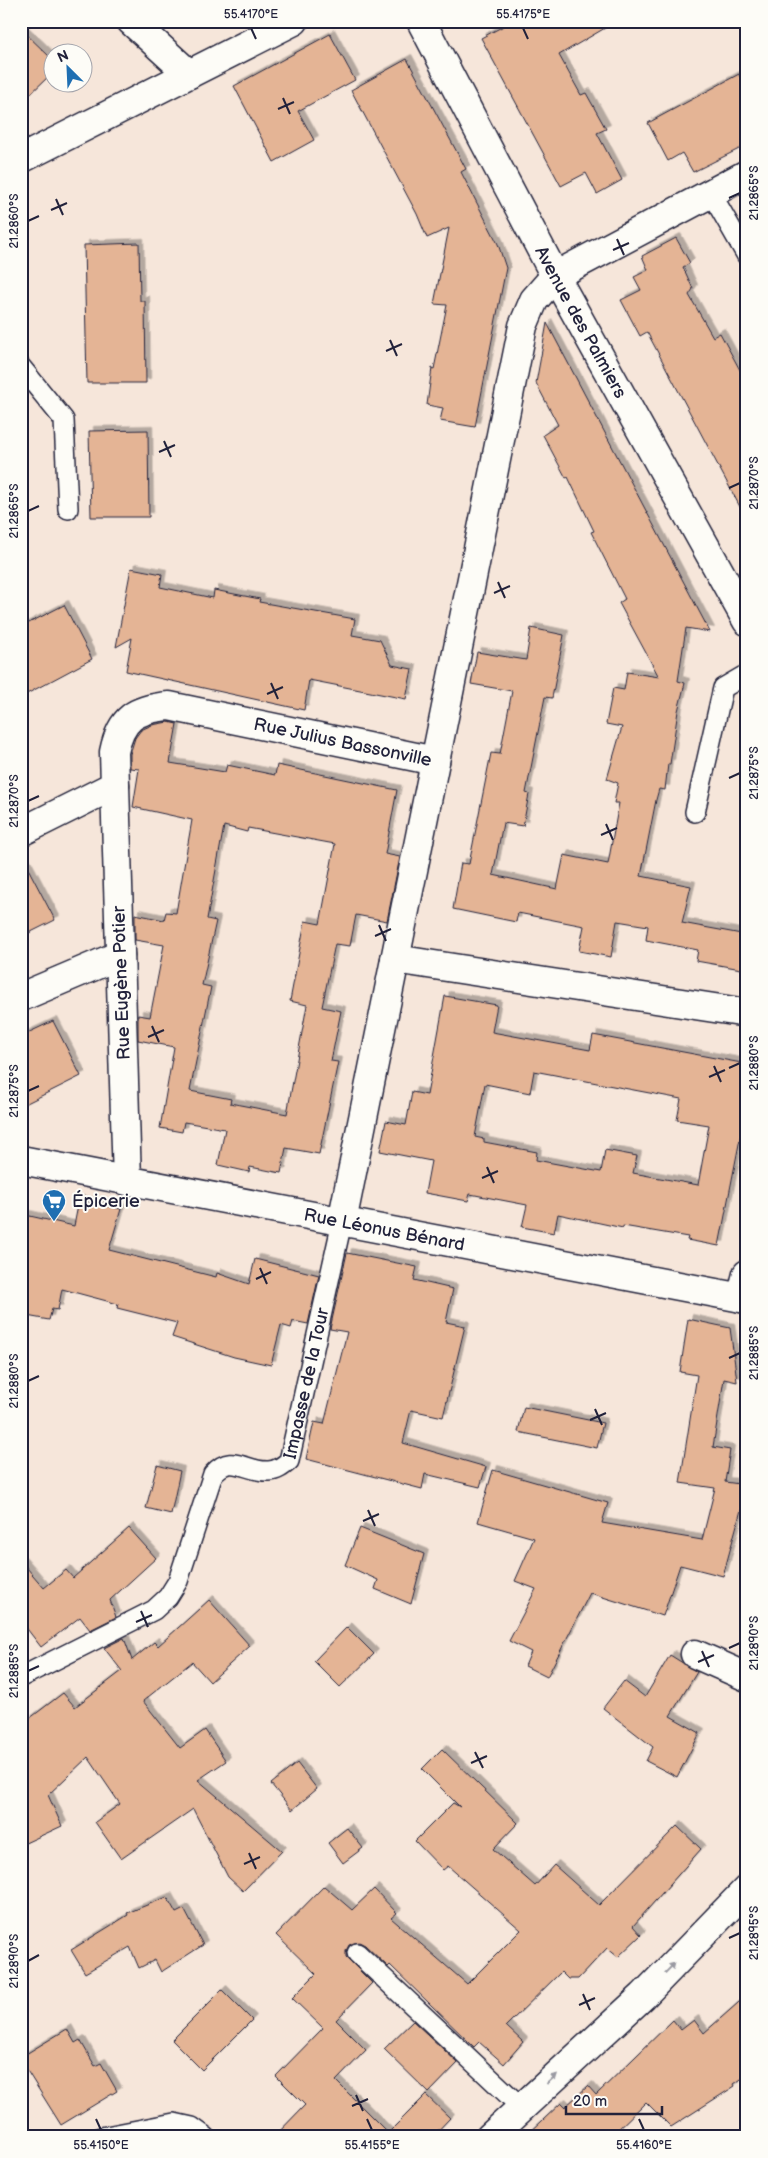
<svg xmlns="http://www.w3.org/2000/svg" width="768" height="2158" font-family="'Balsamiq Sans',sans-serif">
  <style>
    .building { fill: #e4b495; stroke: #22223b; fill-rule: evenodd; filter: url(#shadow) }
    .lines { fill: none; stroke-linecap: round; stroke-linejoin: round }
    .service-casing { stroke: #22223b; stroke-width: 22 }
    .minor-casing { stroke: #22223b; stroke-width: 31 }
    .tertiary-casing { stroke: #22223b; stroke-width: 31 }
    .secondary-casing { stroke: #22223b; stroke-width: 31 }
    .service { stroke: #fdfcf7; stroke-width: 19 }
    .minor { stroke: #fdfcf7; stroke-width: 28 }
    .tertiary { stroke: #fdfcf7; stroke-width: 28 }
    .secondary { stroke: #fdfcf7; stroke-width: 28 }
    .oneway { fill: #9a9aa2 }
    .ticks { fill: none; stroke: #22223b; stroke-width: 2 }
    .labels { text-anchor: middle; stroke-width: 4; stroke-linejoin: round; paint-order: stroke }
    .street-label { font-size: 18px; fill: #22223b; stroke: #fdfcf7 }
    .poi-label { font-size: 18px; fill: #22223b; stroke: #fdfcf7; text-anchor: start }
    .neatline { fill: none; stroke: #22223b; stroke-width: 2 }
    .ticks-label { font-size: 12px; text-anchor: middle; fill: #22223b }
  </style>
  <defs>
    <filter id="shadow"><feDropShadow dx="4.5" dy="-4.5" stdDeviation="0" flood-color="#0004"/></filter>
  </defs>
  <rect width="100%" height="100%" fill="#f6e6da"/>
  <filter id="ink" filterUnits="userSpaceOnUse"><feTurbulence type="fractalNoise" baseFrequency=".02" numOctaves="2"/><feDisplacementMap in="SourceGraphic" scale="10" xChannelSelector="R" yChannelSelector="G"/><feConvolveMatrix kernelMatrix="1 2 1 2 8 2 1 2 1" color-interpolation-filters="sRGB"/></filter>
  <g filter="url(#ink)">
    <path class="building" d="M513,21H617L559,55L581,95L586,93L606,129L597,133L622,180L597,194L586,173L561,186L481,38Z
      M21,29L52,59V73L21,103Z
      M330,34L355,80L298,111L314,140L274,162L234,86Z
      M407,59L466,169L461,172L498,244L506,268L475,427L440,421L443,408L427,405L432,368L434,369L447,305L434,304L449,228L427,238L417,214L351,90Z
      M739,74L740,77L747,74V145L693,172L682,153L668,161L648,123Z
      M676,238L690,263L683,267L693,289L689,295L713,337L720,333L747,383V520L647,332L640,336L621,300L641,290L634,277L648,270L642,256Z
      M139,243L140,301H145L146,383H87L84,245Z
      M547,323L710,632L686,628L678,681L685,683L678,711L670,764H668L665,790L659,789L656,800L641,876L691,886L682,923L747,935V970L696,961L698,950L646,940L648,926L617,921L611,957L579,951L584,926L518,913L516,922L453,909L461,863L469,864L491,753L500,754L512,691L471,684L477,652L526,660L531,628L564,635L552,698L545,697L526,793L529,794L523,826L503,823L493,875L557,889L564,855L608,864L619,803H614L618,783L607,779L622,727L606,724L613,688L624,690L627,672L659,677L619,603L625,599L591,532L594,531L568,477L566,478L543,435L558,425L536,383Z
      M148,430L149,517H91L89,431Z
      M131,568L162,574L160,587L213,598L214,590L260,599L259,602L355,619L352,635L380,640L392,665L412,669L406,699L309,680L304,710L126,671L132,638L116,647Z
      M64,605L92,659L21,697V627Z
      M168,722L177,724L170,763L225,772L227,765L275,775L277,765L397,790L385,854L400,857L387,921L356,915L350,946L335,944L322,1007L341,1011L331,1061L338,1062L319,1154L286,1148L281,1173L250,1167L249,1172L218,1165L225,1129L184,1122L182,1132L160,1128L174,1047L138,1040V1015L150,1017L164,945L135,940V914L164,920L166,912L176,913L192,820L133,807L139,769L130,768V754L135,738L141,730L152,725ZM224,826L247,832L248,828L335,844L320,924L305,921L290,1001L307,1005L287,1114L230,1103L231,1099L190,1091L211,987L202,985L216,921L207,919Z
      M21,855L55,920L21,937Z
      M445,996L497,1005L492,1032L590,1050L593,1035L747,1064V1103L719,1246L687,1240L688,1237L623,1226V1228L558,1214L554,1233L522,1227L527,1205L470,1194L468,1201L425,1193L431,1161L380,1151L386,1121L406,1125L412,1092L427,1095ZM534,1071L681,1099L677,1120L709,1125L698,1185L633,1173L637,1156L605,1150L601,1172L536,1160L537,1152L484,1142V1139L475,1137L485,1084L530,1093Z
      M53,1021L81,1076L21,1106V1036Z
      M79,1200L121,1209L109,1250L216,1277L217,1273L249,1284L255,1259L319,1275L308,1324L293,1321L291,1328L281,1325L271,1365L234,1357L172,1337L177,1323L117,1308L118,1304L62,1289L58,1310L52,1309L49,1320L21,1315V1214L74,1226Z
      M347,1253L417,1267L414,1280L453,1289L446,1322L465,1326L443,1417L411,1410L403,1443L486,1467L480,1487L425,1474L422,1489L306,1459L314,1422L324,1424L347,1332L330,1329Z
      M688,1319L730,1328L735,1365L737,1382L724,1379L713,1447L730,1450L725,1482L747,1485V1511L741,1510L723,1576L680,1565L663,1616L590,1593L547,1677L525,1666L531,1652L509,1641L536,1589L515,1581L534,1538L478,1522L493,1470L608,1503L602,1523L702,1540L715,1488L680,1483L697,1375L680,1372Z
      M524,1407L603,1423L597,1448L518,1432Z
      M157,1465L180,1471L171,1514L146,1508Z
      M129,1528L156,1558L110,1600L116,1617L90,1630L80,1617L41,1647L21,1621V1561L44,1588L66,1570L73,1578Z
      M360,1528L424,1554L411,1604L375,1589L378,1580L345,1565Z
      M209,1600L250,1646L210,1682L192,1662L143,1701L180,1748L205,1730L226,1761L198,1780L282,1851L243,1891L228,1877L193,1809L121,1859L95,1822L120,1804L88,1757L48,1795L62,1826L21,1845V1725L63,1693L75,1707L122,1671L104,1648L124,1638L132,1660L154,1642L158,1646Z
      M347,1627L374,1654L340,1687L314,1661Z
      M670,1655L697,1672L670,1716L700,1733L677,1777L646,1761L653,1747L603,1708L624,1681L645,1697Z
      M442,1749L518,1823L493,1849L535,1886L554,1865L599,1905L677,1826L701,1849L633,1926L641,1935L618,1957L607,1948L578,1979H568L561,1972L506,2026L523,2042L504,2064L479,2042L474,2047L390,1965L388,1967L365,1945L359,1942L349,1945L346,1951V1957L372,1983L336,2020L366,2050L336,2081L388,2133L426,2095L450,2118L432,2137H274L305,2105L276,2076L323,2028L292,1998L316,1974L276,1935L324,1886L352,1910L374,1889L397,1913L391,1918L467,1984L521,1930L448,1866L443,1870L415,1841L453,1803L460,1807L422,1769Z
      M297,1763L317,1789L292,1810L271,1784Z
      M347,1828L363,1848L343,1863L328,1843Z
      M167,1897L176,1913L184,1909L203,1945L161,1972L155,1960L139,1968L130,1947L85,1973L71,1950L128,1915L127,1913Z
      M222,1990L252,2020L202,2070L172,2040Z
      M747,1995V2075L734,2084L735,2086L671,2127L646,2102L610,2137H525L561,2103L565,2107L588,2086L596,2095L673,2020L681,2030L694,2020L704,2033Z
      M413,2021L458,2063L429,2093L384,2049Z
      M67,2029L75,2043L80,2040L95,2066L101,2063L117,2091L61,2125L21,2061V2057Z"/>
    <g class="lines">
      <g class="service-casing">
        <g id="service">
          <path d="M711,193L747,256"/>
          <path d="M21,367L64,420L68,509"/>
          <path d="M695,812L723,688L747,674"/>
          <path id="s1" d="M21,1677L154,1610L168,1597L178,1581L213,1474C232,1452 245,1472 268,1471C277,1471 283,1466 289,1461L342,1222"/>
          <path d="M357,1953L521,2107"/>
          <path d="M101,2137L174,2123L192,2127L206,2137"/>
        </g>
      </g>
      <g class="minor-casing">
        <g id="minor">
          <path d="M131,21L189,74"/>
          <path id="s2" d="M421,21L555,276L747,621"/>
          <path d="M21,832L115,785"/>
          <path d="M395,959L747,1013"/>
          <path d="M21,997L120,955"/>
          <path id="s3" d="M127,1181L114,752C121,718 135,709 169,706L435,761"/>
          <path d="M342,1222L523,326L534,300L555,276L747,174"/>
          <path d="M741,1298L747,1274"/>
          <path d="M695,1654L747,1677"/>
        </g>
      </g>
      <g class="tertiary-casing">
        <g id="tertiary">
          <path id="s4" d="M21,1160L747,1299"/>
        </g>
      </g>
      <g class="secondary-casing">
        <path id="secondary" d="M21,159L294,21
          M490,2137L643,1996L747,1889"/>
      </g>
      <use href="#service" class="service"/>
      <use href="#minor" class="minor"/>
      <use href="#tertiary" class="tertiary"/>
      <use href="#secondary" class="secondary"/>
    </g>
    <defs><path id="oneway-solid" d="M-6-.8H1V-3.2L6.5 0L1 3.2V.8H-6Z" transform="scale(1.25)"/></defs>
    <g class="oneway">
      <use href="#oneway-solid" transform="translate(670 1968) rotate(-46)"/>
      <use href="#oneway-solid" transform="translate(552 2079) rotate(-42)"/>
    </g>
  </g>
  <path class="ticks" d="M251,28L256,39M523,28L528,39M283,98L290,114M278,109L294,102M729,198L740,193M56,199L63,215M51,210L67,203M28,221L39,216M617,239L624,255M613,250L629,243M390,340L397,356M386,351L402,344M164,441L171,457M159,452L175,445M729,488L740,483M28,511L39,506M498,582L505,598M494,593L510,586M271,683L278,699M267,694L283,687M729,778L740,773M28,801L39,796M606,824L613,840M601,835L617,828M379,925L386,941M375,936L391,929M152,1026L159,1042M148,1037L164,1030M714,1066L721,1082M729,1068L740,1063M709,1077L725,1070M28,1091L39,1086M487,1167L494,1183M482,1178L498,1171M260,1268L267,1284M256,1279L271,1272M729,1358L740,1353M28,1381L39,1376M595,1409L602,1425M590,1420L606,1413M368,1510L375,1526M363,1521L379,1514M141,1611L148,1627M136,1622L152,1615M729,1648L740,1643M702,1651L709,1667M698,1662L714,1655M28,1671L39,1666M475,1752L483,1768M471,1763L487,1756M249,1853L256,1869M244,1864L260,1857M729,1938L740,1933M28,1961L39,1955M583,1994L590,2010M579,2005L595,1998M356,2095L363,2111M352,2106L368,2099M96,2119L101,2130M367,2119L372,2130M639,2119L644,2130"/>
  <defs>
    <g id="supermarket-pin" transform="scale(1.25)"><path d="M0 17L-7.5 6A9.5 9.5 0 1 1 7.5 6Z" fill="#1f6fb2" stroke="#fdfcf7"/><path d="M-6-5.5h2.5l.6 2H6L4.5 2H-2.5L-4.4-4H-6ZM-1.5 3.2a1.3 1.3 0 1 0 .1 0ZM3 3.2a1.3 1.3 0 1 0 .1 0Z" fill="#fff"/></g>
  </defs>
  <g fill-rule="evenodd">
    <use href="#supermarket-pin" x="54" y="1201"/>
  </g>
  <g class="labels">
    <g class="street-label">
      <text dy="6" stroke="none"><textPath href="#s2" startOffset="341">Avenue des Palmiers</textPath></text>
      <text dy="6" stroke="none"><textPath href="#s3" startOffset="686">Rue Julius Bassonville</textPath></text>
      <text transform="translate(121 983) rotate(-92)" y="6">Rue Eugène Potier</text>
      <text dy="6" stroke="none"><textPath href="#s4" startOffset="370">Rue Léonus Bénard</textPath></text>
      <text dy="6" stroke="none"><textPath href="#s1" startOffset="462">Impasse de la Tour</textPath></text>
    </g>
    <g class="poi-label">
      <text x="72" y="1207">Épicerie</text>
    </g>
  </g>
  <rect width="768" height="2158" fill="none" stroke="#fdfcf7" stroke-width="55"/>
  <g transform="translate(68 68) rotate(336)"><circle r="24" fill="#fdfcf7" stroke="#a5a5ac"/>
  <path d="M0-4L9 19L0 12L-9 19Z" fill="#1f6fb2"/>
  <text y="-8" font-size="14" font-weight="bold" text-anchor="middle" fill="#22223b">N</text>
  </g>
  <path d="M566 2106v8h96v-8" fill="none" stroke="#22223b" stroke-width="2.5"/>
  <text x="573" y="2106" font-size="15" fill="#22223b" stroke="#fdfcf7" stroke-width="4" paint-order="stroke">20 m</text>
  <rect x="28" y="28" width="712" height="2102" class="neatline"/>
  <g class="ticks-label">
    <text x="251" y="18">55.4170°E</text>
    <text x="523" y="18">55.4175°E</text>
    <text transform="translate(754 193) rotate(-90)" y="4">21.2865°S</text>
    <text transform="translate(14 221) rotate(-90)" y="4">21.2860°S</text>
    <text transform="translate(754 483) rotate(-90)" y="4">21.2870°S</text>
    <text transform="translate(14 511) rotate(-90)" y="4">21.2865°S</text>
    <text transform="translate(754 773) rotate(-90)" y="4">21.2875°S</text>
    <text transform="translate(14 801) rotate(-90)" y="4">21.2870°S</text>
    <text transform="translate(754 1063) rotate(-90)" y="4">21.2880°S</text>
    <text transform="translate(14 1091) rotate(-90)" y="4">21.2875°S</text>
    <text transform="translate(754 1353) rotate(-90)" y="4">21.2885°S</text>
    <text transform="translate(14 1381) rotate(-90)" y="4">21.2880°S</text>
    <text transform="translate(754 1643) rotate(-90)" y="4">21.2890°S</text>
    <text transform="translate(14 1671) rotate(-90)" y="4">21.2885°S</text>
    <text transform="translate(754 1933) rotate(-90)" y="4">21.2895°S</text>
    <text transform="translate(14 1961) rotate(-90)" y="4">21.2890°S</text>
    <text x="101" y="2149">55.4150°E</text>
    <text x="372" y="2149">55.4155°E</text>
    <text x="644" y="2149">55.4160°E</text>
  </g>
</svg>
